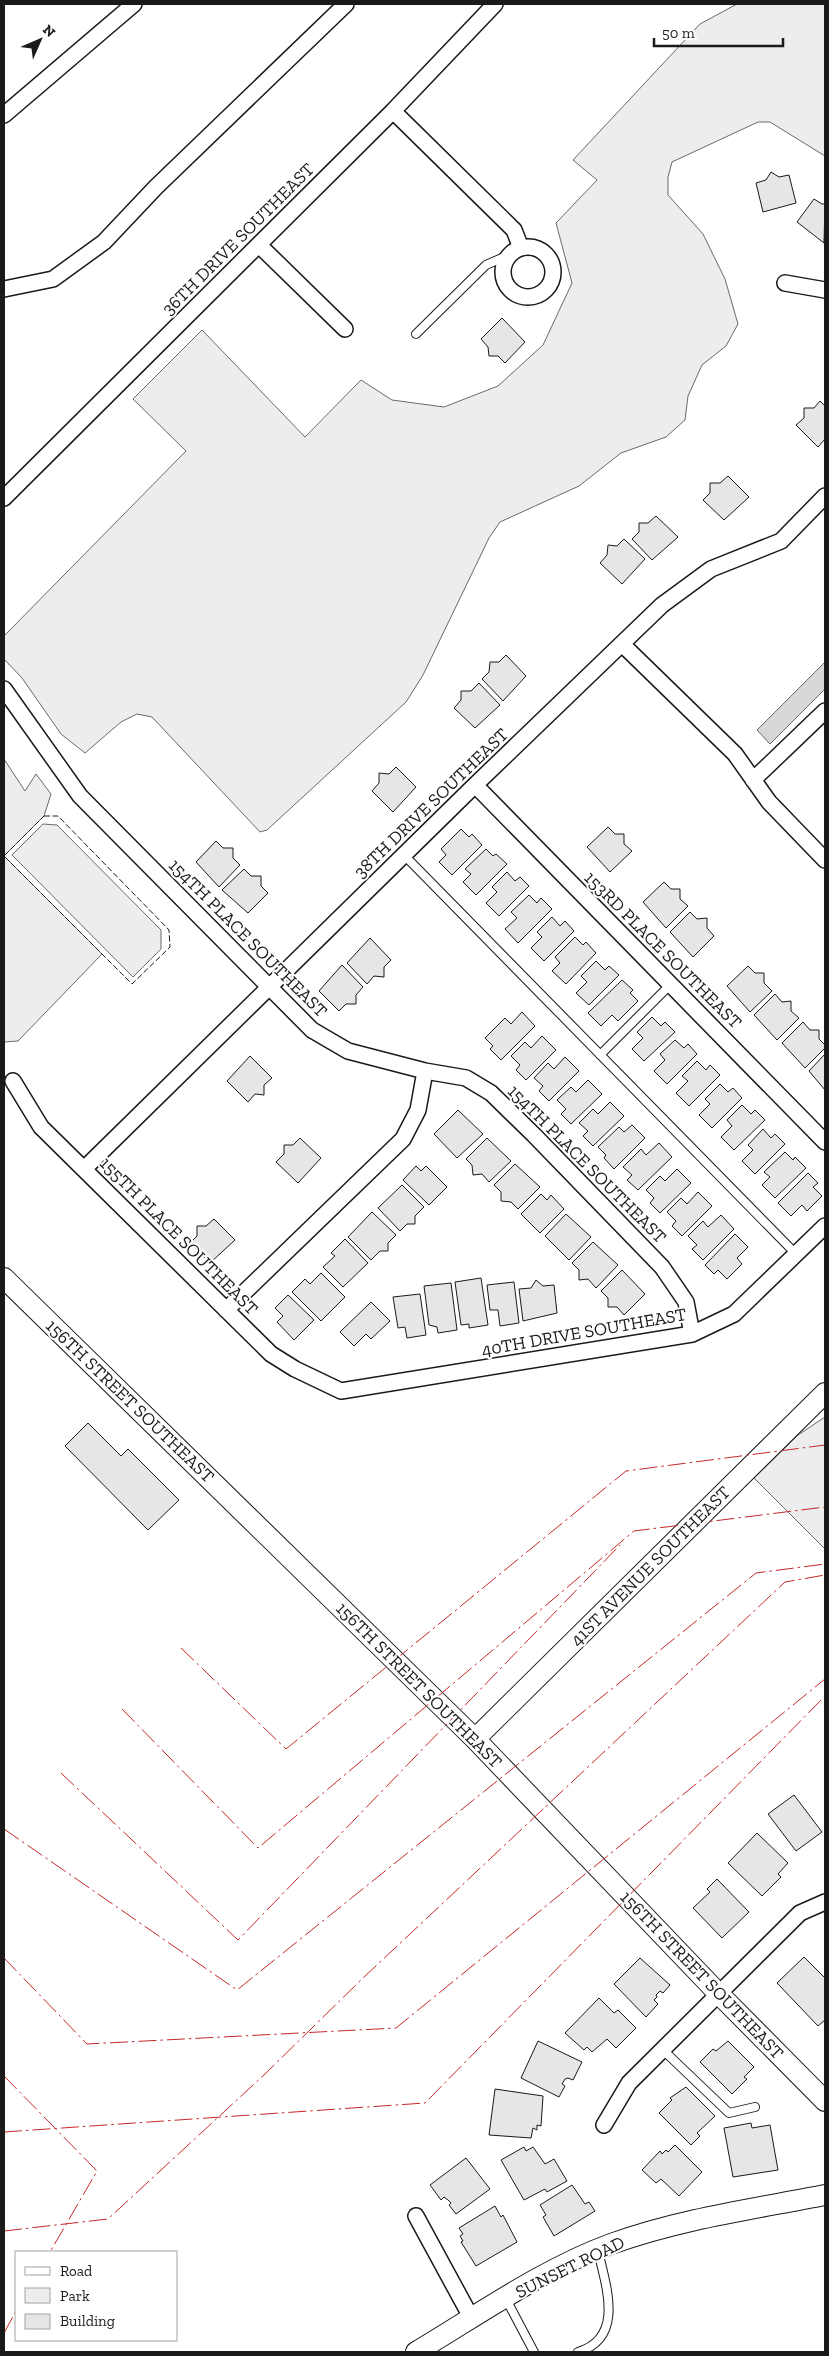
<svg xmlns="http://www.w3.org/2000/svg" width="829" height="2356" font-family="'Zilla Slab',serif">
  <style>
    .green { fill: #ededed; stroke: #6a6a6a }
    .water { fill: #d7d7d7; stroke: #6a6a6a }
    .building { fill: #e6e6e6; stroke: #1a1a1a }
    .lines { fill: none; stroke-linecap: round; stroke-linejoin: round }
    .service-casing { stroke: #1a1a1a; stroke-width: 10 }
    .minor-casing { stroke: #1a1a1a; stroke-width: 18 }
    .tertiary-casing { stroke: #1a1a1a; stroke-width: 22 }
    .service { stroke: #fff; stroke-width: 8 }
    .minor { stroke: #fff; stroke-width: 15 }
    .tertiary { stroke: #fff; stroke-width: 20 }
    .fence { stroke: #1a1a1a; stroke-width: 1; stroke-dasharray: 6 2.5; stroke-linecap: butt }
    .power { stroke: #c62828; stroke-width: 1; stroke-dasharray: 18 4 2.5 4; stroke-linecap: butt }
    .labels { text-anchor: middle; stroke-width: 4; stroke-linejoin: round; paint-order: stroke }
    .street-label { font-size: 18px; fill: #1a1a1a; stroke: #fff }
  </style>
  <rect width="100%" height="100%" fill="#fff"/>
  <path class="green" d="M737,4H825V156L770,122H758L672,162L668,177V195L703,234L725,279L738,324L726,346L702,365L688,396L685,420L666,437L621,453L579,486L500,522L489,538L423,675L406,702L267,830L260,832L152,717L137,714L121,722L85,753L61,734L22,678L4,659V636L186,451L133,399L202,330L305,437L361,380L392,400L444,407L498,386L543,345L572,283L556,223L597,180L573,160L700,24Z
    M4,759L25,791L36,774L51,794L44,816L4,856L102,954L18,1041L4,1042Z
    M43,824L57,825L161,930V949L133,977L12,855Z
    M825,1417V1549L754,1478L798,1435Z"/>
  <path class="water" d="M825,662V689L770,744L757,730Z"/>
  <path class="building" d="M771,172L779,177L789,175L796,203L763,212L756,183L766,180Z
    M814,199L822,204H825L824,243L797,222Z
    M502,318L525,342L505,363L498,356H489L488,347L481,339Z
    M820,401L825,406V439L818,447L796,425L804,418V408H814Z
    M728,476L749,497L724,520L703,500L710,493V483H720Z
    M656,516L678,537L652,560L632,539L639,532V523H648Z
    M624,539L645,559L622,584L600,563L607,555L608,545L617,546Z
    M506,655L526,676L503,701L482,679L489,672L490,662H499Z
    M479,683L500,705L475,728L454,708L461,700V691H471Z
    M396,767L416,787L393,812L372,791L379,783V773L389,774Z
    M608,827L615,834H624V844L632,851L610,872L587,847Z
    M461,829L469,837L472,834L482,845L452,875L439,862L446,855L441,849Z
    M216,841L223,848H233V858L240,865L219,887L196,862Z
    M486,849L493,856L496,854L507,864L476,895L463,882L471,874L465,869Z
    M244,869L251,876H261V886L268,893L248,913L222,890Z
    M507,872L515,881L520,877L529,886L499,916L486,903L497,892L492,887Z
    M664,882L671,889H680V899L688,906L666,928L643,902Z
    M529,895L537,903L541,898L552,909L518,943L505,929L517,918L511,912Z
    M690,912L697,919L707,918V928L714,936L693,957L670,932Z
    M552,917L560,926L565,921L574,931L544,961L531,948L542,937L537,932Z
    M575,937L583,945L586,942L596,953L566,984L552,971L560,963L555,957Z
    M370,938L391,960L384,967V977L374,976L367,984L347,963Z
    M596,961L605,970L609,966L619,975L589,1005L576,993L587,982L581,976Z
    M342,965L363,987L356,995V1004H346L339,1011L319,991Z
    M748,966L755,973H764V983L772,991L750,1012L727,986Z
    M622,980L633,990L630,993L638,1001L618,1021L612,1015L601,1026L588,1013Z
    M775,994L782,1002L791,1001V1011L799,1018L777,1040L754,1015Z
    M522,1012L535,1026L501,1060L490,1049L493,1046L485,1038L505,1018L511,1024Z
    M652,1017L661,1026L665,1022L675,1032L644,1061L632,1049L643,1038L637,1032Z
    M803,1022L810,1030H819V1039L825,1045V1048L805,1068L782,1043Z
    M542,1036L556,1050L526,1080L516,1070L520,1065L511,1056L525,1042L531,1048Z
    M675,1040L684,1048L688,1044L697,1054L667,1084L654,1071L665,1060L660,1054Z
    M825,1054V1090L809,1071Z
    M250,1056L272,1078L264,1085V1095L255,1094L248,1102L227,1081Z
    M565,1057L579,1071L549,1101L539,1091L543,1086L534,1078L548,1063L554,1069Z
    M697,1061L706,1070L710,1065L720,1075L689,1106L676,1093L688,1081L682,1076Z
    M588,1080L602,1094L571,1124L561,1114L566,1109L557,1100L571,1087L576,1092Z
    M720,1084L728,1092L733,1088L742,1098L712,1128L699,1115L710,1104L705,1099Z
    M610,1102L624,1116L593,1146L583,1136L588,1131L579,1123L593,1109L598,1114Z
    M742,1105L751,1114L755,1110L765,1120L734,1150L721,1137L732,1126L727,1120Z
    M458,1110L483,1134L457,1158L434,1134Z
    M632,1125L645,1138L614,1169L604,1158L606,1155L598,1147L619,1127L624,1132Z
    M763,1129L771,1138L775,1134L785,1144L755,1174L742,1161L753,1150L748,1145Z
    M300,1138L321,1158L298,1183L276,1162L284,1154V1145H293Z
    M487,1138L511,1161L489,1182L482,1174L473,1175L472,1165L466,1159Z
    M659,1143L672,1157L638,1190L627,1180L632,1175L623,1167L641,1149L646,1155Z
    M785,1152L793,1160L795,1157L806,1168L775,1198L762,1185L770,1177L764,1172Z
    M515,1164L540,1187L518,1209L511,1202L501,1201V1192L494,1185Z
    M416,1166L421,1171L426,1166L447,1187L429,1205L403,1180Z
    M677,1169L691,1183L660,1213L650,1203L654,1198L646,1190L660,1176L665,1181Z
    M808,1173L818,1183L813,1187L822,1196L807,1211L802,1205L791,1216L778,1203Z
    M402,1185L424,1207L415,1216V1224H407L400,1231L378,1208Z
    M698,1192L712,1206L682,1236L672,1226L676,1221L667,1212L681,1198L687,1204Z
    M541,1194L547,1200L551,1195L564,1209L540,1233L521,1214Z
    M372,1212L396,1235L388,1243V1251H380L371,1260L348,1237Z
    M566,1214L591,1237L569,1260L545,1236Z
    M721,1215L734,1229L703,1260L692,1249L697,1245L688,1236L703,1221L708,1227Z
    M214,1219L235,1240L210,1263L190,1243L197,1236V1226H206Z
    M735,1234L748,1247L737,1258L742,1264L727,1279L718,1270L714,1274L705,1265Z
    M345,1239L368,1263L343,1287L323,1267L335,1256L331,1253Z
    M593,1242L618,1265L596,1288L588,1279L579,1280V1270L572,1263Z
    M622,1270L645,1294L624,1315L617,1307H608V1298L601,1291Z
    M321,1273L345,1297L321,1321L292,1292L305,1279L310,1284Z
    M481,1278L488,1325L469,1328V1324L461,1325L455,1282Z
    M536,1280L543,1286L554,1285L557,1313L523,1321L519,1289L531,1288Z
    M514,1282L519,1323L500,1326L498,1310H490L487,1285Z
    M451,1283L457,1330L438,1333L437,1327L429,1325L424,1286Z
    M420,1294L426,1335L407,1338L405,1327L398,1328L393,1297Z
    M288,1295L314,1320L294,1340L277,1322L283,1316L275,1308Z
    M371,1302L390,1321L371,1339L366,1334L354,1346L340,1332Z
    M88,1423L121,1456L128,1449L179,1500L148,1530L65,1446Z
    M794,1795L822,1832L796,1851L768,1814Z
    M757,1833L788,1863L778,1874L781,1877L762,1896L728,1863Z
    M717,1879L749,1912L722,1938L693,1908L710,1892L707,1889Z
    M804,1957L825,1978V2020L818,2026L777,1983Z
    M640,1958L670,1985L663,1993L660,1991L656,1995L657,1997L654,2000L658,2004L646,2017L614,1984Z
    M599,1998L614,2013L618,2010L636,2028L616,2048L607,2039L592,2052L587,2047L584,2050L565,2033Z
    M538,2041L582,2062L573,2080L568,2078L565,2079L562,2084L565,2086L559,2097L521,2078Z
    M728,2041L754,2067L744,2077L747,2079L732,2094L700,2062L713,2049L716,2051Z
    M686,2087L715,2116L697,2133L700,2136L691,2145L659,2113L672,2100L670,2098Z
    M495,2089L543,2096L541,2126L537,2125V2130L533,2128L531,2138L489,2135Z
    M751,2123L752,2128L770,2125L778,2170L733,2177L724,2128Z
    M675,2145L702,2172L679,2196L661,2179L656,2183L642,2170L660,2151L662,2154L666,2150L668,2152Z
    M524,2147L526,2151L533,2147L545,2164L554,2159L567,2181L547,2192L545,2189L524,2200L501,2160Z
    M466,2158L490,2189L456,2214L449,2205L451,2203L448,2200L444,2197L441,2200L430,2185Z
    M572,2185L585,2204L589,2202L595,2211L554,2236L543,2217L546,2215L540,2205Z
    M495,2206L501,2217L503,2215L517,2242L476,2266L461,2242L463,2241L460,2236L463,2234L459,2228Z"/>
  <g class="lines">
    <g class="service-casing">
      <path id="service" d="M416,334L486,265L511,254
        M404,855L796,1254
        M600,1055L671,984
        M662,2049L729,2113L755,2107
        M506,2299L534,2352
        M578,2352C625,2338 606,2286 598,2251"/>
    </g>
    <g class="minor-casing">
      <path id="minor" d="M393,111L514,230L521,248
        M4,115L134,4
        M259,245L345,329
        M503 272a25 25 0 1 1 50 0a25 25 0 1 1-50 0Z
        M785,283L825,290
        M4,289L53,279L104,242L156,187L346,4
        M4,498L393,111L495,4
        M622,644L735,754L769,802L825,860
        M4,689L80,796L312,1030L348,1051L425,1071L466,1078L491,1093L534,1135L662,1267L686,1302L692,1334
        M753,780L825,711
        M475,785L825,1142
        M13,1081L41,1127L271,1354L295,1369L341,1391L692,1334L734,1314L825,1226
        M85,1168L475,785L662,605L711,569L781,541L825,496
        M226,1310L403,1139L418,1110L425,1071
        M604,2125L629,2083L800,1913L825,1902
        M416,2216L472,2319"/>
    </g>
    <g class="tertiary-casing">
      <path id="tertiary" d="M4,1278L475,1739L718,1993L825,2101
        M475,1739L825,1393
        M416,2352C478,2315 543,2269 611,2244C680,2219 753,2209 825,2195"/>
    </g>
    <use href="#service" class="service"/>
    <use href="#minor" class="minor"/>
    <use href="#tertiary" class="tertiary"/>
    <path class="fence" d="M44,816H58L169,930L170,947L132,984L4,856Z"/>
    <path class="power" d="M181,1648L286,1749L626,1471L825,1445
      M122,1709L258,1848L634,1531L825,1507
      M61,1773L238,1940L620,1545
      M4,1829L237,1990L756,1573L825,1564
      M4,1958L87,2044L396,2028L825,1679
      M4,2076L97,2171L50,2252
      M4,2132L425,2103L825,1696
      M4,2231L108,2219L265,2074L362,1979L785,1582L825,1575
      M4,2333L16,2311"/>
  </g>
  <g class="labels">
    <g class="street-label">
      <text transform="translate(238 239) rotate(-45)" y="6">36TH DRIVE SOUTHEAST</text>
      <text transform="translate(431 803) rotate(-44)" y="6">38TH DRIVE SOUTHEAST</text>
      <text transform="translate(248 938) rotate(45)" y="6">154TH PLACE SOUTHEAST</text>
      <text transform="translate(663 950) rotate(45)" y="6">153RD PLACE SOUTHEAST</text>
      <text transform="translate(587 1164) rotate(45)" y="6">154TH PLACE SOUTHEAST</text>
      <text transform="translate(179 1236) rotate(45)" y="6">155TH PLACE SOUTHEAST</text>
      <text transform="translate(584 1332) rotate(-10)" y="6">40TH DRIVE SOUTHEAST</text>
      <text transform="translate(130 1401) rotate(44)" y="6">156TH STREET SOUTHEAST</text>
      <text transform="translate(650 1566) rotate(-45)" y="6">41ST AVENUE SOUTHEAST</text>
      <text transform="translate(419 1685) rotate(45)" y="6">156TH STREET SOUTHEAST</text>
      <text transform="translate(702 1975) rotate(46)" y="6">156TH STREET SOUTHEAST</text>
      <text transform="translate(570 2267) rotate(-26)" y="6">SUNSET ROAD</text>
    </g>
  </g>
  <rect width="829" height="2356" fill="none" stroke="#1a1a1a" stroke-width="10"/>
  <rect x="15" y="2251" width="162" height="90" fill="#ffffff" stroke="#a3a3a3"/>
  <rect x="25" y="2267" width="25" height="8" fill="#ffffff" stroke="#a3a3a3"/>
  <text x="60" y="2276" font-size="15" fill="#1a1a1a">Road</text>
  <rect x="25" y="2288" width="25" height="15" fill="#ededed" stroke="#a3a3a3"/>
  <text x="60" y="2301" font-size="15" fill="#1a1a1a">Park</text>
  <rect x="25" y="2314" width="25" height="15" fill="#e6e6e6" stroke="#a3a3a3"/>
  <text x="60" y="2326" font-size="15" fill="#1a1a1a">Building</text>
  <g transform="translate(40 40) rotate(45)" stroke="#ffffff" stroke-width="4" paint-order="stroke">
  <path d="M0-4L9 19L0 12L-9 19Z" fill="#1a1a1a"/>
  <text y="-8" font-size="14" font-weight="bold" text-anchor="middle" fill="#1a1a1a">N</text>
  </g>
  <path d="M654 38v8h129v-8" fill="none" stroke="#1a1a1a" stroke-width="2.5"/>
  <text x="662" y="38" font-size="15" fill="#1a1a1a" stroke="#ffffff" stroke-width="4" paint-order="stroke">50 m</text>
</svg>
